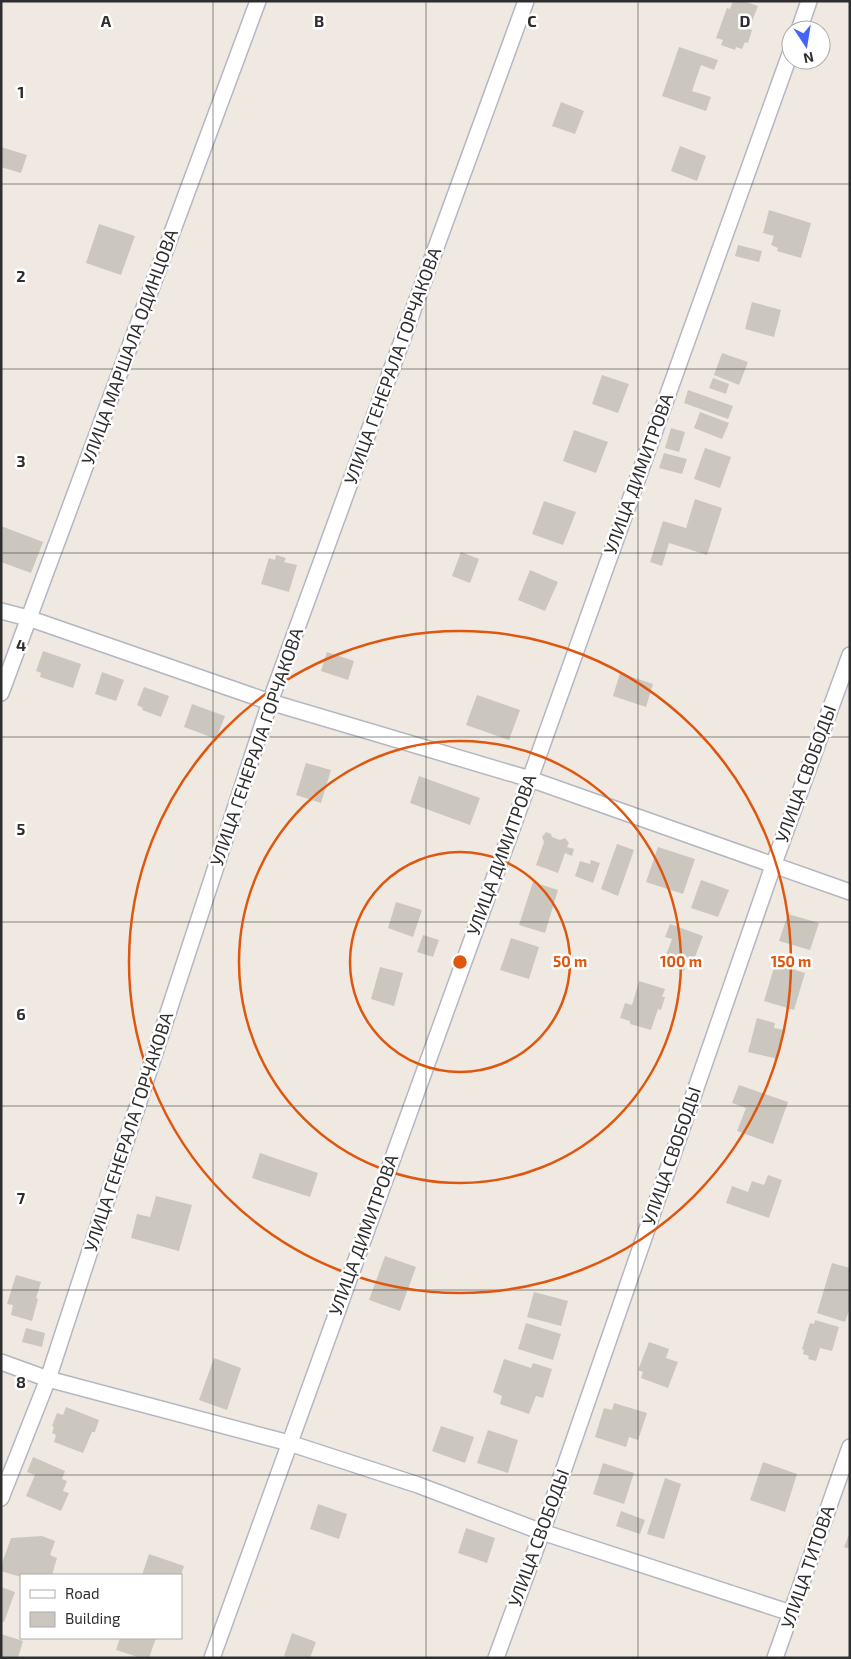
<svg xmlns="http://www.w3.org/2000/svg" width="851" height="1659" font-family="'Exo 2',sans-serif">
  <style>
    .building { fill: #cbc7bf }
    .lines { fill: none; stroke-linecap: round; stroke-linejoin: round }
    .street-casing { stroke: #b4b7c1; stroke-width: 18 }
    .street { stroke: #fff; stroke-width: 15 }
    .grid { fill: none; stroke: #2e2e2e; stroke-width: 1; stroke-opacity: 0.55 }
    .ring { fill: none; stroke: #df570e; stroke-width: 2.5 }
    .labels { text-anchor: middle; stroke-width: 5; stroke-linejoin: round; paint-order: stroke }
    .street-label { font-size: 18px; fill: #2e2e2e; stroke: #fff }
    .grid-label { font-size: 16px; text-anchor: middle; font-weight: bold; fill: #2e2e2e; stroke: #fff; stroke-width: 5; stroke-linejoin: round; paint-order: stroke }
    .centre { fill: #df570e; stroke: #fff; stroke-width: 2.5 }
    .ring-label { font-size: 15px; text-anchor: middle; font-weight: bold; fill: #df570e; stroke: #fff; stroke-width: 5; stroke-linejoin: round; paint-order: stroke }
  </style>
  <rect width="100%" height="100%" fill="#efe9e1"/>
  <path class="building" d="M733,1H744L758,6L749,29L752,30L748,43L745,42L742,49L736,47L735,50L721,45L723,40L716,38L727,8L730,9Z
    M679,47L718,60L714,70L701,65L692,91L711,97L706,111L662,96Z
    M561,102L584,111L575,134L552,126Z
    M680,146L706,156L697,181L671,171Z
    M1,147L27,155L21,173L1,167Z
    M769,210L811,223L801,258L777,251L778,248L771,245L774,236L763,233Z
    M99,224L135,236L121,275L86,263Z
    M738,245L762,251L759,262L735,256Z
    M752,302L781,310L774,337L745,329Z
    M722,353L748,362L739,385L714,375Z
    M602,375L629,384L618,413L592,404Z
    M713,378L729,384L726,394L709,388Z
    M688,390L733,406L728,419L684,403Z
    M700,412L729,423L722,439L694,428Z
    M671,428L685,432L679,452L665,448Z
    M574,430L608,442L596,473L563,461Z
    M705,448L731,457L720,488L694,479Z
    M664,453L687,459L682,474L659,468Z
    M695,499L722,508L707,555L669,543L662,566L650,562L663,521L686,528Z
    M544,501L576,512L563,545L532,534Z
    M1,526L43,542L31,573L1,562Z
    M461,552L479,559L470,583L452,576Z
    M276,555L286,558L284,562L297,565L289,592L261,584L269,558L275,560Z
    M530,570L558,582L545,611L518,600Z
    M43,651L81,664L73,688L40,677L41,673L36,671Z
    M327,652L354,661L348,680L321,671Z
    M102,672L124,680L116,701L95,694Z
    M620,673L653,684L646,707L613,696Z
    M144,687L169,696L161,717L142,710L143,708L137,705Z
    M477,695L520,710L509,740L466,725Z
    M192,704L225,716L216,739L184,727Z
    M306,763L331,770L321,803L296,795Z
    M419,776L480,798L470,825L410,803Z
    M546,832L551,834L552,837L560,840L565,838L569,843L567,847L574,849L572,856L565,853L558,873L536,865L544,842L542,837Z
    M617,844L634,850L618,896L601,889Z
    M658,847L695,859L683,894L646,882Z
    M591,860L600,863L593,883L575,876L580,861L590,864Z
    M701,880L729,890L718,917L691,908Z
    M533,882L558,890L545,933L519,925Z
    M396,902L422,910L413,937L388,928Z
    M788,914L819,923L810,950L779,941Z
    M670,924L703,936L693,962L688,960L684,971L663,963L672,939L665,937Z
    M423,935L439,940L433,957L417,952Z
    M511,938L539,947L529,979L500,970Z
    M775,964L805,973L794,1010L764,1001Z
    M380,967L403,973L394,1006L371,999Z
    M639,981L665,989L662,997H665L661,1010L658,1009L651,1030L630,1024V1021L620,1018L625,1003L632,1005Z
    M757,1018L775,1023L774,1028L785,1030L778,1059L748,1052Z
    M739,1085L788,1102L773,1144L737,1131L746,1108L732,1103Z
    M260,1153L318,1173L310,1197L252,1178Z
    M768,1175L782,1180L769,1218L726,1203L732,1186L748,1192L752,1181L764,1185Z
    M156,1196L192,1205L179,1251L131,1238L137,1214L150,1217Z
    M385,1256L416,1267L400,1311L369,1300Z
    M832,1263L850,1268V1308L845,1322L817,1313Z
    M16,1275L41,1282L36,1298L38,1299L32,1321L11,1315L13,1305L7,1304Z
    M534,1292L568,1301L561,1326L527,1317Z
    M815,1320L839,1327L832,1351L820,1348L816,1361L808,1359L809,1356L803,1354L804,1350L802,1349L810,1323L814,1324Z
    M526,1323L561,1334L553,1360L518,1349Z
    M26,1328L45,1333L42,1347L22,1342Z
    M649,1342L669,1349L666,1358L678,1362L668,1388L641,1378L643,1372L638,1370Z
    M214,1358L241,1368L227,1410L199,1400Z
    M504,1359L531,1368L533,1363L552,1369L543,1398L536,1396L529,1414L500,1404L502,1396L493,1392Z
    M614,1403L647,1413L638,1440L629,1437L626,1447L595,1437L604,1408L612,1410Z
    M66,1407L99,1420L95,1432H92L83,1453L54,1442L56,1435L52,1433L54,1427L52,1426L57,1413L63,1415Z
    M441,1426L474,1437L465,1463L432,1451Z
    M488,1430L518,1440L508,1473L477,1463Z
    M33,1457L65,1471L62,1479L67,1481L63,1491L69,1493L61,1511L26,1496L35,1475L27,1472Z
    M763,1462L797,1474L785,1512L750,1500Z
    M603,1463L634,1473L624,1504L593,1494Z
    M665,1478L681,1484L664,1539L647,1534Z
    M318,1504L347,1514L339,1539L310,1529Z
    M621,1511L645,1520L640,1534L616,1526Z
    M466,1528L495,1538L487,1563L458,1553Z
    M850,1532V1549L844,1547Z
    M42,1536L55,1541L50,1555L57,1558L52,1575H21V1577L1,1571V1566L11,1538Z
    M149,1554L184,1566L181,1575H142Z
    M1,1587L15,1592L4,1622L1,1621Z
    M292,1633L316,1642L310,1658H289L284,1656Z
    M1,1634L23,1641L18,1658H1Z
    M120,1638H156L149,1658H141L116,1650Z"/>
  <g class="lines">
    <g class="street-casing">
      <path id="street" d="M799,30L809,1
        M1,611L28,618L270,702L530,779L850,892
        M1,693L258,1
        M1,1362L48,1379L289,1443L418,1485L542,1532L791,1613
        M1,1498L48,1379L270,702L526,1
        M212,1658L530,779L791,51
        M496,1658L542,1532L773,866L850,655
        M775,1658L850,1447"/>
    </g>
    <use href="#street" class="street"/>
  </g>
  <path class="grid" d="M213,1V1658M426,1V1658M638,1V1658M1,184H850M1,369H850M1,553H850M1,737H850M1,922H850M1,1106H850M1,1290H850M1,1475H850"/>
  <g class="ring">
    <circle cx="460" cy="962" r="110"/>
    <circle cx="460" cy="962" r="221"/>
    <circle cx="460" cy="962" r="331"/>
  </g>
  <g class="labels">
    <g class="street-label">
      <text transform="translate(130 347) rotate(-70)" y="6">УЛИЦА МАРШАЛА ОДИНЦОВА</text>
      <text transform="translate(393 366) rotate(-70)" y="6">УЛИЦА ГЕНЕРАЛА ГОРЧАКОВА</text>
      <text transform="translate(639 474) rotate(-70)" y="6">УЛИЦА ДИМИТРОВА</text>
      <text transform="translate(257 747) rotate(-71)" y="6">УЛИЦА ГЕНЕРАЛА ГОРЧАКОВА</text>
      <text transform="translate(806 774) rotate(-70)" y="6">УЛИЦА СВОБОДЫ</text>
      <text transform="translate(502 855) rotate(-70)" y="6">УЛИЦА ДИМИТРОВА</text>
      <text transform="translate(129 1132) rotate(-72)" y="6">УЛИЦА ГЕНЕРАЛА ГОРЧАКОВА</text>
      <text transform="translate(672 1156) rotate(-71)" y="6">УЛИЦА СВОБОДЫ</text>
      <text transform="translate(364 1235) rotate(-70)" y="6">УЛИЦА ДИМИТРОВА</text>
      <text transform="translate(539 1538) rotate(-70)" y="6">УЛИЦА СВОБОДЫ</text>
      <text transform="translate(808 1567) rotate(-71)" y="6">УЛИЦА ТИТОВА</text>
    </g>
  </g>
  <g class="grid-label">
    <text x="106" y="27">A</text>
    <text x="319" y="27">B</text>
    <text x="532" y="27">C</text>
    <text x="745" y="27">D</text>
    <text x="21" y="98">1</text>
    <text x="21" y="282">2</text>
    <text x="21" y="467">3</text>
    <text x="21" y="651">4</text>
    <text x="21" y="835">5</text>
    <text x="21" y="1020">6</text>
    <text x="21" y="1204">7</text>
    <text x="21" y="1388">8</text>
  </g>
  <circle cx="460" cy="962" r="8" class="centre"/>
  <g class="ring-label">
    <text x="570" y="967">50 m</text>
    <text x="681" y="967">100 m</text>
    <text x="791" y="967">150 m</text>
  </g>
  <rect width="851" height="1659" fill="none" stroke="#2e2e2e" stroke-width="5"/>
  <rect x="20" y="1574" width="162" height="65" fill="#ffffff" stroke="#ababab"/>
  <rect x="30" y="1590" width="25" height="8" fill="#ffffff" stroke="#ababab"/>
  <text x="65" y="1599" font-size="15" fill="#2e2e2e">Road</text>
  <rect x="30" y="1612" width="25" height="15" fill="#cbc7bf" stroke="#ababab"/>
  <text x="65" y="1624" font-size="15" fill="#2e2e2e">Building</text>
  <g transform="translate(806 45) rotate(168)"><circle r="24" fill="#ffffff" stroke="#ababab"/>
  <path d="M0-4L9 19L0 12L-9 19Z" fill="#4264fb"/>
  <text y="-8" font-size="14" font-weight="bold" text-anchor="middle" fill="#2e2e2e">N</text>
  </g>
</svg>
